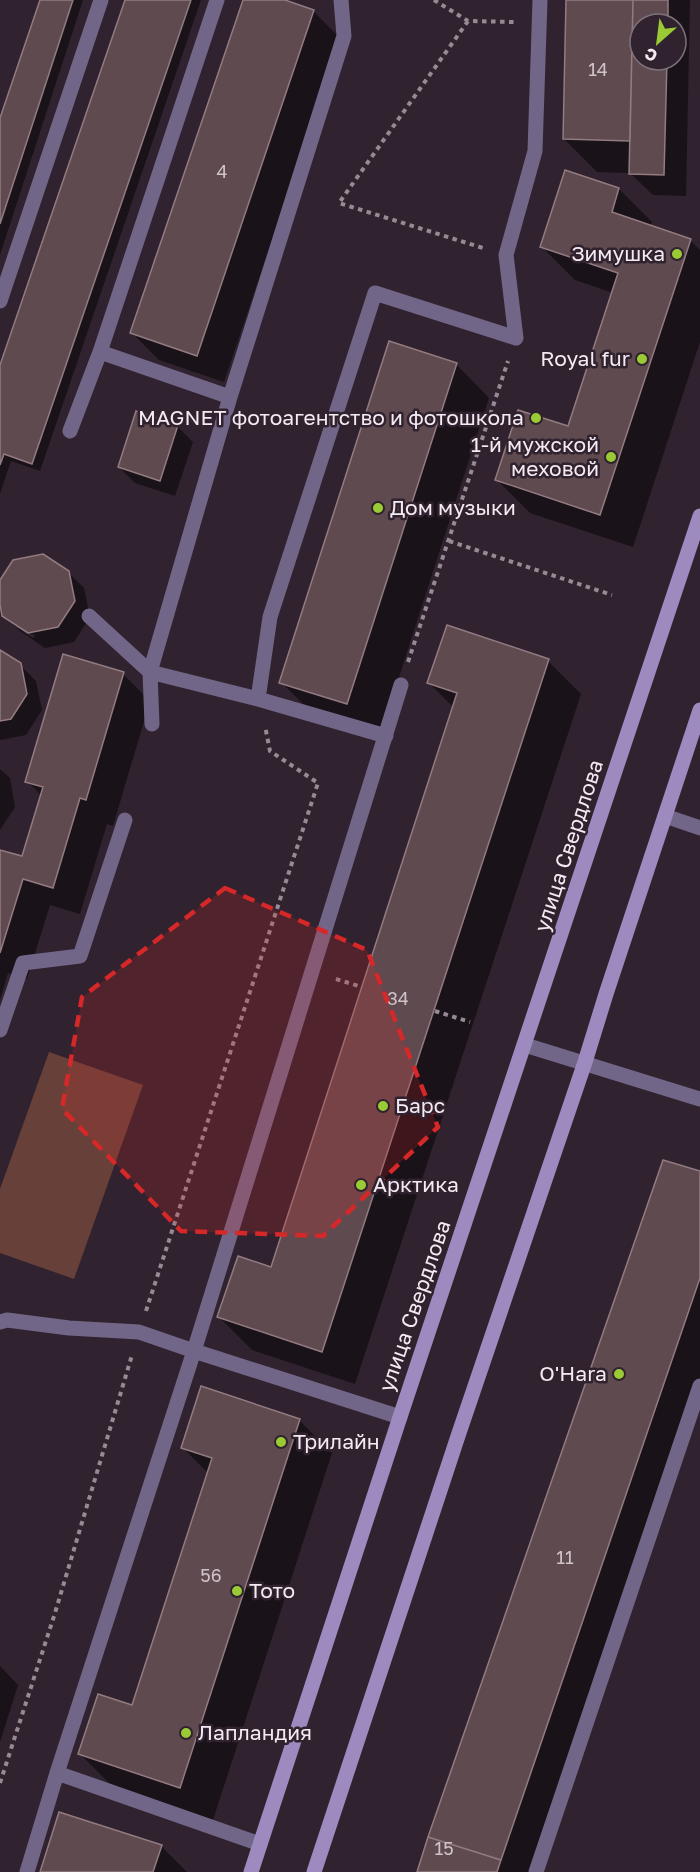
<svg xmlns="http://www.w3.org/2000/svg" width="700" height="1872" font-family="'Golos Text',sans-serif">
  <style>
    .green { fill: #674139 }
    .shadow { fill: #0007; fill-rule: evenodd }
    .building { fill: #5f4a4f; stroke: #927b81; stroke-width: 1.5 }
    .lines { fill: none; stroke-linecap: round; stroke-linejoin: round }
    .path { stroke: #968a94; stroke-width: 4; stroke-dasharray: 4.5 4.5; stroke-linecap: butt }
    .service { stroke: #726688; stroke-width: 15 }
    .minor { stroke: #726688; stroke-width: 15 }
    .secondary { stroke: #9d8abf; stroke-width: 15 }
    .marked { fill: #d62828; fill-opacity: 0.2; stroke: #d62828; stroke-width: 4.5; stroke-dasharray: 12 8; stroke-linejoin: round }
    .poi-dot { fill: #9acb35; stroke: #30222e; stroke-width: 2 }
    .labels { text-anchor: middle; stroke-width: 5; stroke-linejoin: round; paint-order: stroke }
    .number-label { font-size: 18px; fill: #cfc2c9 }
    .poi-label { font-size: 21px; fill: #f4eaf2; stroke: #30222e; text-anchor: start }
    .street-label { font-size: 21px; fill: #f4eaf2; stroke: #30222e }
  </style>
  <rect width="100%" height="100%" fill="#30222e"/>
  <path class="green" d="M49,1052L143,1085L74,1279L0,1253V1189Z"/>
  <path class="shadow" d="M42,0H83L0,255V123Z
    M126,0H201L40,471L11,461L0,494V370Z
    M245,0H281L313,11L340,38L224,382L159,360L132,333Z
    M567,0H690L686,196L653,195L630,173L597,172L564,139ZM640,24H676V60H640Z
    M619,189L652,222L650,227L690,240L700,250V342L633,547L530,513L497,480L569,428L613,293L575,280L542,247Z
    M456,364L489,398L380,736L314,715L281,682Z
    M177,426L193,442L175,496L135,483L119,467Z
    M68,572L84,588L90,617L74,642L45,648L20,631L4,615L0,596V583ZM16,623L35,636L33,638L16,627Z
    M0,651L20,665L36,681L42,710L26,735L0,740Z
    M548,661L581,694L355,1384L252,1350L219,1317L272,1269L454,708L429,683Z
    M123,674L150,701L113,826L107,824L80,914L50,905L27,979L8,973L0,1000V851L23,858L42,796L27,781Z
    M0,769L10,778L15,807L0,830Z
    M700,1172V1408L542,1872H418Z
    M299,1420L332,1453L213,1820L113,1787L80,1754L133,1707L208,1473L183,1448Z
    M0,1666L18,1685L0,1742Z
    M161,1846L187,1872H42Z"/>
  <path class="building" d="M40,0H73L0,224V118Z
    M125,0H191L32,464L4,454L0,465V365Z
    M243,0H285L314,10L197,356L130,333Z
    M566,0H633L630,141L563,139Z
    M633,0H668V24H640V60H667L664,175L629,174Z
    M565,170L619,188L612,212L691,239L600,515L495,480L518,410L568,426L618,273L540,247Z
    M389,341L457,363L347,704L279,683Z
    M136,411L178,425L160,481L118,467Z
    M43,554L69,571L75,601L58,627L28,633L2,616L0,604V580L13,560Z
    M447,625L549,659L322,1352L217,1317L238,1256L271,1267L457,693L427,683Z
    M0,650L21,663L27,694L11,719L0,721Z
    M63,654L124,672L86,800L80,798L53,888L23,879L0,953V850L22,856L43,787L25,782Z
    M663,1160L700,1171V1278L501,1860L428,1837Z
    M201,1386L300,1419L180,1788L78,1754L98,1694L132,1705L212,1458L181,1448Z
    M59,1812L162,1845L153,1872H40Z
    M428,1837L501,1860L497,1872H417Z"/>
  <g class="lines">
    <path class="path" d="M434,0L468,21L514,22
      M468,21L339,203L483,248
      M449,541L612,595
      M408,662L508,361
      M336,979L362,987
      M435,1011L470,1022
      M146,1311L318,783L270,751L265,726
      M0,1783L55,1613L132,1355"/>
    <path class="service" d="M0,301L101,0
      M100,352L230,397
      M70,431L100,352L217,0
      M89,616L150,672L258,699L386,736
      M258,699L270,617L375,293L516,338L506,255L535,151L540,0
      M152,724L150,672L230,397L344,36L341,0
      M665,816L700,828
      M0,1030L23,963L80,956L125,820
      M0,1322L7,1320L69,1328L139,1332L194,1351L400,1417
      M57,1773L260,1844
      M27,1872L57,1773L194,1351L401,685
      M536,1872L700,1386"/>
    <path class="minor" d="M525,1045L700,1099"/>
    <path class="secondary" d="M251,1872L400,1417L700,516
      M314,1872L458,1436L585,1062L606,994L700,710"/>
  </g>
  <path class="marked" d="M225,888L367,950L438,1127L323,1236L181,1231L62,1109L82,997Z"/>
  <g class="poi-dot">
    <circle cx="677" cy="254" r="6"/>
    <circle cx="642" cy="359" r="6"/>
    <circle cx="536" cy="418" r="6"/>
    <circle cx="611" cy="457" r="6"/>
    <circle cx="378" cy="508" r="6"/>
    <circle cx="383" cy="1106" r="6"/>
    <circle cx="361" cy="1185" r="6"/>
    <circle cx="619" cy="1374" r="6"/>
    <circle cx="281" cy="1442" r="6"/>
    <circle cx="237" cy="1591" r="6"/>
    <circle cx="186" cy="1733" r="6"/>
  </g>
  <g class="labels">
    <g class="number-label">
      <text x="598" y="76">14</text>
      <text x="222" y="178">4</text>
      <text x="398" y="1005">34</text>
      <text x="565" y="1564">11</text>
      <text x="211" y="1582">56</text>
      <text x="444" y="1855">15</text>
    </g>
    <g class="poi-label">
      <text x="665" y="261" text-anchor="end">Зимушка</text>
      <text x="630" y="366" text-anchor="end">Royal fur</text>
      <text x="524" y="425" text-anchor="end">MAGNET фотоагентство и фотошкола</text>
      <text x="599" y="452" text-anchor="end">1-й мужской<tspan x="599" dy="24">меховой</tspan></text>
      <text x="390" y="515">Дом музыки</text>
      <text x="395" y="1113">Барс</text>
      <text x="373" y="1192">Арктика</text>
      <text x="607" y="1381" text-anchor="end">O'Hara</text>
      <text x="293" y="1449">Трилайн</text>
      <text x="249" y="1598">Тото</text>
      <text x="198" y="1740">Лапландия</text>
    </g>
    <g class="street-label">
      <text transform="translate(569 846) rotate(-72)" y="7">улица Свердлова</text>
      <text transform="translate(415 1306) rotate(-71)" y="7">улица Свердлова</text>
    </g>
  </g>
  <g transform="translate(658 42) rotate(208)"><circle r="28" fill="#30222e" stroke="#7e727c" stroke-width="1.5"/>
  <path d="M0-4.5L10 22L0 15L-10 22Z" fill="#9acb35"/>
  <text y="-9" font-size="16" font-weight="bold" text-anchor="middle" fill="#f4eaf2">С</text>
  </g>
</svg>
